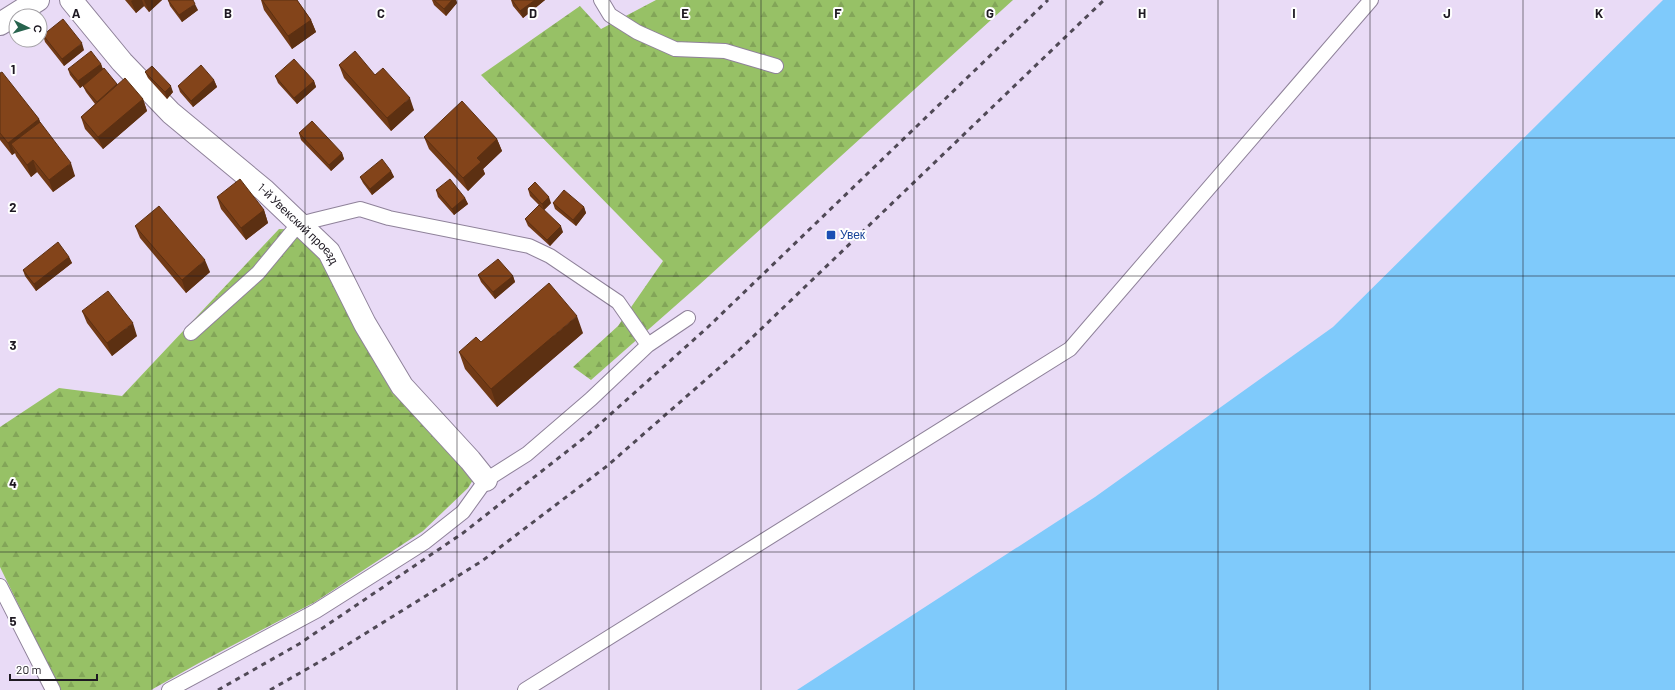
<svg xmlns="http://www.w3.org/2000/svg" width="1675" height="690" font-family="Barlow,sans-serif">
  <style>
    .forest { fill: url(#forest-firs) }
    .water { fill: #7fcafb }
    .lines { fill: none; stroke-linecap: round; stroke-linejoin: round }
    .lane-casing { stroke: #8f829a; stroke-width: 16 }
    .street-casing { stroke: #8f829a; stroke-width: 24 }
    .secondary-casing { stroke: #8f829a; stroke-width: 24 }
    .lane { stroke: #fff; stroke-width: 14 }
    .street { stroke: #fff; stroke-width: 22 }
    .secondary { stroke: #fff; stroke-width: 22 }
    .rail { stroke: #504956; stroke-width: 3; stroke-dasharray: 5 5; stroke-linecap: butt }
    .wall { fill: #713a16 }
    .shaded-wall { fill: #5c3012 }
    .building { fill: #83441a; stroke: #5c3012 }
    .grid { fill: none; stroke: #1e1922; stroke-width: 1; stroke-opacity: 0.55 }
    .transit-dot { fill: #1a4fb4; stroke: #fff; stroke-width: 1.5 }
    .labels { text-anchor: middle; stroke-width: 4; stroke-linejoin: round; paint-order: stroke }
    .street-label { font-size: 12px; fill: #1e1922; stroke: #fff }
    .transit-label { font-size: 12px; fill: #164399; stroke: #fff; text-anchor: start }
    .grid-label { font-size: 13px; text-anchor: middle; font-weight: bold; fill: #1e1922; stroke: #fff; stroke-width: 4; stroke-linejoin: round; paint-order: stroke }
  </style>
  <defs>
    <pattern id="forest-firs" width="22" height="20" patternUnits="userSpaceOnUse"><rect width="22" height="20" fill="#97c166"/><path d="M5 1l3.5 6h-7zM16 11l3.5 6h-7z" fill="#82a558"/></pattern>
  </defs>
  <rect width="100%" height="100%" fill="#e9dbf6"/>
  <path class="forest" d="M656,0H1013L699,285L591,380L573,367L618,326L663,261L481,75L580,6L601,29Z
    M279,229L321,230L406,379L484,462L468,488L423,531L315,602L199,663L151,690H60L0,567V427L59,388L122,396Z"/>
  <path class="water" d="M1663,0H1675V690H797L1095,497L1333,327Z"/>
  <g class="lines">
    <g class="lane-casing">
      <path id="lane" d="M601,0L610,15L637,32L675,49L725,51L776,66
        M191,333L258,273L292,232L300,224L315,220L360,209L389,218L529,246L550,256L618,302L648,345
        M0,586L53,690
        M169,690L316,611L425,542L463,512L486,480L527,454L591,399L648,345L688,318
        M525,690L1070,349L1371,0"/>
    </g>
    <g class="street-casing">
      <g id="street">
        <path id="s1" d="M71,0L122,62L171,113L264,190L329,252L365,324L402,386L470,460L486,480"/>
      </g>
    </g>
    <g class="secondary-casing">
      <path id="secondary" d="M0,24L38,0"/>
    </g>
    <use href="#lane" class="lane"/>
    <use href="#street" class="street"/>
    <use href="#secondary" class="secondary"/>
    <path class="rail" d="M218,690L299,644L463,533L584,438L708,327L1048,0
      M270,690L321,661L482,561L607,466L735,354L1104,0"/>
  </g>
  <path class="wall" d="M125,0H162L149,12L144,6L136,13Z
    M168,0L198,10L182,22L170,6Z
    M261,0H297L311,20L316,32L292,49L264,10Z
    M432,0H456L457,3L446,16L434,5Z
    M511,0H545L523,18L513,6Z
    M43,35L84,50L64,66L45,42Z
    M101,64L103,69L117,84L143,99L147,111L103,149L85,129L81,117L95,104L86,92L83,86L87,83L80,88L70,75L68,69Z
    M339,65L375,75L414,110L391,131L344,78Z
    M145,72L173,92L167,99L148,78Z
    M0,73L39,119L41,124L75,176L53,192L37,172L31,177L16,156L15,153L12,155L0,140Z
    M275,76L314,81L316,87L297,104L278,83Z
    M214,80L217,87L193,107L180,92L178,86Z
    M299,133L342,153L344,159L331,171L301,140Z
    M424,137L497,139L502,151L483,169L485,174L468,191L429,149Z
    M391,171L394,177L372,195L363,183L360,177Z
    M528,189L551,203L544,210L530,196Z
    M436,190L465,198L468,204L454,215L438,197Z
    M217,197L264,210L268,223L246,240L221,209Z
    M553,203L584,207L586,213L576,226L555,209Z
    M525,219L563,232L550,246L528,226Z
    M135,226L210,272L186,293L140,238Z
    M69,257L72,263L36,291L25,276L23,270Z
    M478,275L513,276L515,282L495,299L481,282Z
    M82,311L137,336L112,356L87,323Z
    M583,333L497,407L465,369L459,352L481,342Z"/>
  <path class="shaded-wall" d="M133,0H142L144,6L136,13L131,1Z
    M144,0H162L149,12Z
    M452,0H456L457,3L446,16L444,9Z
    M535,0H545L523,18L520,11Z
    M195,4L198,10L182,22L179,15Z
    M311,20L316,32L292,49L288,36Z
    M82,43L84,50L64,66L62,59Z
    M101,64L103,70L80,88L78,81Z
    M214,80L217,87L193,107L191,101Z
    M314,81L316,87L297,104L294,98Z
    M171,86L173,92L167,99L165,92Z
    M410,98L414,110L391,131L387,118Z
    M143,99L147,111L103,149L98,137Z
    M39,119L43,131L11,144L15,153L12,155L8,143Z
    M497,139L502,151L483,169L485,174L468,191L463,178L477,158Z
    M342,153L344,159L331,171L329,165Z
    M33,160L37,172L31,177L27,165Z
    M71,163L75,176L53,192L49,180Z
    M391,171L394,177L372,195L370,189Z
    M549,197L551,203L544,210L542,204Z
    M465,198L468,204L454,215L452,209Z
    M584,207L586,213L576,226L573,220Z
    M264,210L268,223L246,240L241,228Z
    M561,226L563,232L550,246L547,240Z
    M69,257L72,263L36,291L34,284Z
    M205,260L210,272L186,293L182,280Z
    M513,276L515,282L495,299L493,292Z
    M577,316L583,333L497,407L491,389Z
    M133,323L137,336L112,356L107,343Z"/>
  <path class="building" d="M168,0H193L195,4L179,15Z
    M262,0H297L311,20L288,36Z
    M434,0H452L444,9Z
    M512,0H535L520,11Z
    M63,19L82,43L62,59L43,35Z
    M91,51L101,64L78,81L68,69Z
    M355,51L375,75L383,68L410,98L387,118L339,65Z
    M294,59L314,81L294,98L275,76Z
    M201,65L214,80L191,101L178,86Z
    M152,66L171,86L165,92L145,72Z
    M104,68L117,84L97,102L83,86Z
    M2,72L39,119L8,143L0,133V73Z
    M125,78L143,99L98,137L81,117Z
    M462,101L497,139L477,158L481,162L463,178L424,137Z
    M312,121L342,153L329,165L299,133Z
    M40,122L71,163L49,180L33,160L27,165L11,144Z
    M382,159L391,171L370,189L360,177Z
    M240,179L264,210L241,228L217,197Z
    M450,179L465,198L452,209L436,190Z
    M535,182L549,197L542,204L528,189Z
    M564,190L584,207L573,220L553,203Z
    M539,205L561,226L547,240L525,219Z
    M159,206L205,260L182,280L135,226Z
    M58,242L69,257L34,284L23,270Z
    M498,259L513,276L493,292L478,275Z
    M549,283L577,316L491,389L459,352L476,337L481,342Z
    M108,291L133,323L107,343L82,311Z"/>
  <path class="grid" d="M152,0V690M305,0V690M457,0V690M609,0V690M761,0V690M914,0V690M1066,0V690M1218,0V690M1370,0V690M1523,0V690M0,138H1675M0,276H1675M0,414H1675M0,552H1675"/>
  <rect class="transit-dot" x="826" y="230" width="10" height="10" rx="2"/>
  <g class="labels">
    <g class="street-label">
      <text dy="4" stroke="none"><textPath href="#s1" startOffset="320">1-й Увекский проезд</textPath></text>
    </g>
    <g class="transit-label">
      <text x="840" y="239">Увек</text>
    </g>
  </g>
  <g class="grid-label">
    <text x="76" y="18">A</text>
    <text x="228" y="18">B</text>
    <text x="381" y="18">C</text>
    <text x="533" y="18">D</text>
    <text x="685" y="18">E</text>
    <text x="838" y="18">F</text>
    <text x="990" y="18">G</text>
    <text x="1142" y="18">H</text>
    <text x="1294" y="18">I</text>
    <text x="1447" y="18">J</text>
    <text x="1599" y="18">K</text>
    <text x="13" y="74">1</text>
    <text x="13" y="212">2</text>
    <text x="13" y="350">3</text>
    <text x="13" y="488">4</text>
    <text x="13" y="626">5</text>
  </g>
  <g transform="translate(28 28) rotate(95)"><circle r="19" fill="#ffffff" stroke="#a5a3a7"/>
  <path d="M0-3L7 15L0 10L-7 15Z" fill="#27634d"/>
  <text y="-6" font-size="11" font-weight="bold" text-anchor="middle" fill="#1e1922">С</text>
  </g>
  <path d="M10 674v6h87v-6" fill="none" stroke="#1e1922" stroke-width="2"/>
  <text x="16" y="674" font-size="12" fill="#1e1922" stroke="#ffffff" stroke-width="3" paint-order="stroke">20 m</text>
</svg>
